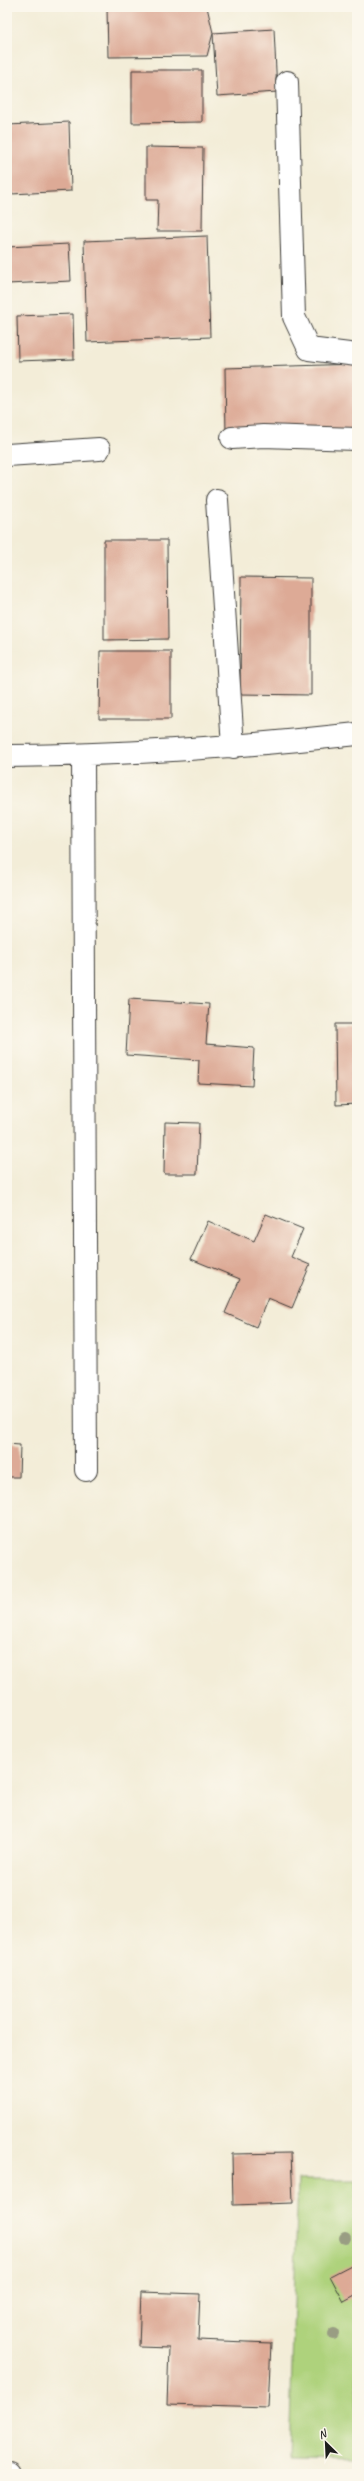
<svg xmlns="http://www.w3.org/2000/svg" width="364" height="2481" font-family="Caveat,sans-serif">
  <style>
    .green { fill: #aed27c; stroke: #65774c }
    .building { fill: #ddaa96 }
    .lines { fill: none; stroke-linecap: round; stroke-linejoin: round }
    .minor-casing { stroke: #3c3b38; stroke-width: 24 }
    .minor { stroke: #fff; stroke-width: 22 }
    .tree { fill: #999d83 }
  </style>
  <rect width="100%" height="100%" fill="#fbf7ec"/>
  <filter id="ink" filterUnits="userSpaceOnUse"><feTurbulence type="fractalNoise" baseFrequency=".025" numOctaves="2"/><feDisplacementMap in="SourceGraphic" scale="8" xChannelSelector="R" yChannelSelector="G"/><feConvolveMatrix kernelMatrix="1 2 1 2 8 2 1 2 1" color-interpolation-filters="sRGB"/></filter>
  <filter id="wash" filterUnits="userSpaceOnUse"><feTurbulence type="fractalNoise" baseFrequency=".012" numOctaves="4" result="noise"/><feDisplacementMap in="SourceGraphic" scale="16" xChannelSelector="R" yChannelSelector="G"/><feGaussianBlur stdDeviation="0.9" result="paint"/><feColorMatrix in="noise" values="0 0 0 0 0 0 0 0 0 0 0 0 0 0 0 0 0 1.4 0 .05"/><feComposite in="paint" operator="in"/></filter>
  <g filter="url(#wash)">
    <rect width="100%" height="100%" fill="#f3edd8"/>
    <path class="green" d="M298,2180H357V2458L289,2457Z"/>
    <g id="blocks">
      <path class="building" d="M107,7H207L213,33L207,56L108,57Z
        M274,29L277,92L217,96L213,33Z
        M132,70H202V122L132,123Z
        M69,122L71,191L11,194L8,125Z
        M146,147L203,148L202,231H157L158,200H146Z
        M207,236L210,337L87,342L84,241Z
        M69,244L71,281L7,284V247Z
        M73,314L74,359L18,361L17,316Z
        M357,364V431L226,435L225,368Z
        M104,540H167L168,639L104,640Z
        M241,577L311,578V695L240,694Z
        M100,651H171V719H99Z
        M129,999L209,1004L206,1044L254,1048L252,1086L198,1083L199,1060L126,1055Z
        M335,1024H357V1104L336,1105Z
        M165,1122L199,1123L197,1174H164Z
        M266,1214L303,1229L291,1257L310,1265L292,1308L268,1298L256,1327L225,1313L240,1279L191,1259L208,1221L254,1241Z
        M7,1444L20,1445L19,1477H7Z
        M291,2153L293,2203L233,2205L232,2154Z
        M355,2263L357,2268V2295L344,2302L330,2276Z
        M141,2292L200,2294L198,2340L271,2343L268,2408L167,2405L169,2348L139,2347Z"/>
    </g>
  </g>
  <g filter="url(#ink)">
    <use href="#blocks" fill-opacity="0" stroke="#3c3b38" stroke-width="1"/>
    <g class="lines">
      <g class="minor-casing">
        <path id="minor" d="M287,82L294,317L309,349L357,355
          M232,438L263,436L357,439
          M7,455L99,449
          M217,500L233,747
          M83,755L86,1470
          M7,756C126,755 239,747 357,734
          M7,2474H11"/>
      </g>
      <use href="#minor" class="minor"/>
    </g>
    <g class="tree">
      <circle cx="345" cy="2238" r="6"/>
      <circle cx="334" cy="2334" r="6"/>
    </g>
  </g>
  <rect width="364" height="2481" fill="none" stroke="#fbf7ec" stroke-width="24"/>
  <g transform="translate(326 2443) rotate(336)" stroke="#fbf7ec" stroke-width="3" paint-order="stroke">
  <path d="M0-3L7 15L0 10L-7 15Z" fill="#1c1c1c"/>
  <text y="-6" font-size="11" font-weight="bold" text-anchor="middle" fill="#1c1c1c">N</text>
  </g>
</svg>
